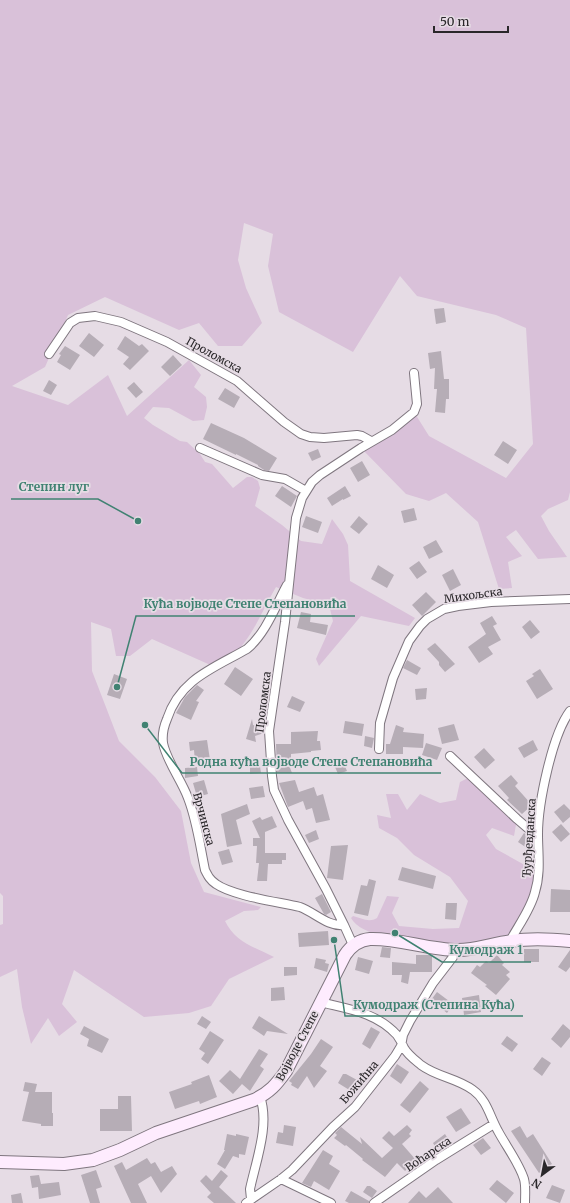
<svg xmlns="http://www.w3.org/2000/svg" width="570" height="1203" font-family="Merriweather,serif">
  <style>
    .green { fill: #d9c1d9 }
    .building { fill: #b6adb6 }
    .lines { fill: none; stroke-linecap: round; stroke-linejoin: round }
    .street-casing { stroke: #7f767f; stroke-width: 10 }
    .secondary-casing { stroke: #7f767f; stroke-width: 14 }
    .street { stroke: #fff; stroke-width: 8 }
    .secondary { stroke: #feecfe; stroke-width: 12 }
    .labels { text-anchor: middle; stroke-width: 3.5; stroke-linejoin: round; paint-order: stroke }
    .street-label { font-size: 11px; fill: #2a272a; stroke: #e6dce5 }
    .leader { fill: none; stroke: #408272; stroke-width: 1.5 }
    .callout-dot { fill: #408272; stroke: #e6dce5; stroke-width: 1.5 }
    .callout-label { font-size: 12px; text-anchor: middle; font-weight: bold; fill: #408272; stroke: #e6dce5; stroke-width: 3.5; stroke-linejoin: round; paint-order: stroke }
  </style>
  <rect width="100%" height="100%" fill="#e6dce5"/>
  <path class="green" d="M0,0H570V492L568,500L548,509L541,516L549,531L567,557L538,559L516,530L506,537L522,556L508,562L512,588L499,589L478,522L446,493L429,501L406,494L361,448L414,412L429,436L506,478L533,444L526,328L496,315L417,296L400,276L353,352L279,312L268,266L273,234L244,223L238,260L246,288L262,323L242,346H218L199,323L179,330L105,297L68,315L45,367L12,386L68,405L108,375L127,416L189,360L201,375L194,387L206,397L207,407L204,420L193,421L169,408L153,407L144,418L153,425L180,441L187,442L200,454L205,462L212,464L233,488L247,477H252L258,481L260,488L255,506L282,525L301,541L322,544L332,519L343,534L348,545L350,581L415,618L409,626L361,616L319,666L316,659L333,621L329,605L303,598L276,587C261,612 252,640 229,659C225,662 219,664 215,667L152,639L130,656H116L111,629L91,622L92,671L119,741L155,777L181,811L191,863L204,892L261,907L258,910L244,911L225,921C235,942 254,947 274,957L229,979L211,1006L189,1013L144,1017L74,970L62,1004L77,1022L59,1036L48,1018L31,1044L22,1007L17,969L0,977V925L3,924V896L0,893Z
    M472,776L517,819L514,836L492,828L486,835L496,849L539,873L535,893L509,936C491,941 473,946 454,945C444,945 433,943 423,941C404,939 361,937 351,918L353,916C361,918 369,923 377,918L387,896L399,897L392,913L399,926L433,929L459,928L468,901L450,877L414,855L397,838L379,828L377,815L391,818L386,794H398L407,810L420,794L440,803L456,800L460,782Z"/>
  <path class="building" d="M444,308L446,322L436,324L434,309Z
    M89,333L104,345L94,357L79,346Z
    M125,336L139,346L142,344L149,351L130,370L123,364L129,357L117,349Z
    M65,346L80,355L70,370L57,362L61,355L59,354Z
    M441,351L444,379H449V399H446L445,413L435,412L437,389H434L435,368L430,369L428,353Z
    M173,355L182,365L170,376L161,367Z
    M49,380L57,385L51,395L43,391Z
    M134,382L143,392L136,398L127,388Z
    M225,388L240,397L234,408L218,399Z
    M211,423L244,438L277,458L269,471L264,470L258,466V465L236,454V455L203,439Z
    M503,441L517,450L508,464L494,455Z
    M318,449L321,457L312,461L308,453Z
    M362,461L370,475L358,482L350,468Z
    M282,486L297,496L291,507L275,496Z
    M345,486L351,496L343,500V499L332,506L327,498Z
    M414,508L417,520L404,523L401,511Z
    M306,516L322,522L318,533L302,527Z
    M359,516L368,524L359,534L350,527Z
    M436,540L443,552L429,559L423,547Z
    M419,561L427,572L417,579L409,568Z
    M378,565L394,575L387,588L371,579Z
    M453,569L461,585L450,591L442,575Z
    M426,592L436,602L422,616L412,605Z
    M301,612L311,614L310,622L328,625L326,635L297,628Z
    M492,616L497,624L493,626L501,640L488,647L493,654L479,663L468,647L486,634L480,623Z
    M530,620L540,632L531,639L522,627Z
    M435,643L455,664L445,672L439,665V662L427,649Z
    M407,660L421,668L417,675L403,668Z
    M235,667L253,679L241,696L224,684Z
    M540,669L553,689L537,699L526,681L534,676L532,674Z
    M114,674L127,679L120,699L107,695Z
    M197,685L204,690L196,701L199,702L191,720L176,713L185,697Z
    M427,688L426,699L416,700L415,689Z
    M292,696L305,702L300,712L287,707Z
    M252,719L253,725L264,728V733L255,736L256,742L246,739Z
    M345,721L364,724L362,736L343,733Z
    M454,724L459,740L442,744L438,728Z
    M396,725L404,728L403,732L424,734L423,748L403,747V754H386V744H390Z
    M318,731L317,741H320L321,750L311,751V752L291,754V760H287L292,773H277L276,744H291V732Z
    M365,736L374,738L372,748L364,746Z
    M207,740L210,760L195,762L194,750L190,751L189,742Z
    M533,740L538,750L524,758L518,748Z
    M426,743L442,748L437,760L422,755Z
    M484,748L495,760L485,769L474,757Z
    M250,760H259L261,773L250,774Z
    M344,764L347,771L338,774L335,767Z
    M197,767L198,776L185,778V768Z
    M511,775L518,783L515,786L532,805L522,814L507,800L509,798L498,786Z
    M204,780L208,794L197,797L193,783Z
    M295,780L299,792L314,787L317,796L323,794L330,820L316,823L312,808L306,810L303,801L288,807L279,783Z
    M263,786L265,797L251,799L249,788Z
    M247,804L250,814L236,820L242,844L227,847L221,814Z
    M564,804L570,810V817L563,823L554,812Z
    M272,816L277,827L265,832V853H286V860H282V864H268L267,881H257L259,863H256L257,846H253V838H260L252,821L260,817L262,820Z
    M561,824L570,834L561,842L552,832Z
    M316,830L319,839L309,843L305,835Z
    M524,833L533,839L527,848L518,842Z
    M348,845L343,880L327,878L331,846Z
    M229,849L233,862L222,865L218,852Z
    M402,867L436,876L433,889L398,880Z
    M369,879L376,881L368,916L354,913L361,885L367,886Z
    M551,889L570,890V912H550Z
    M322,894L331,912L326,915L324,914L315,898Z
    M446,903H457L456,920L445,919Z
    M328,931L329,945L299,947L298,933Z
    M382,947L391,948L390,958L380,957Z
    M524,949H539V962H524Z
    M570,950V967L566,972L558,967Z
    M416,955H432V972H410L408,984L401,982L402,975H392V962L416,964Z
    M497,955L504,963L502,965L510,972L506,975L510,979L496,995L485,986L487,985L471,973L477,965L480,967L486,961L489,963Z
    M358,957L373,961L369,974L355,970Z
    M316,958L326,960L325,963L329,964L327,972L314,968Z
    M284,967H297V975L284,976Z
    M284,987L285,1000L271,1001V988Z
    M437,992L453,1004L447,1013L431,1000Z
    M479,995L481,1012L464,1015L462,998Z
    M202,1016L211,1022L206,1029L197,1024Z
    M259,1016L288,1034L267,1031L264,1036L252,1028Z
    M563,1024L570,1030V1037L561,1048L551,1039Z
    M84,1026L109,1039L102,1053L87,1046L89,1039L80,1034Z
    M371,1027L380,1032L370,1049L362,1044Z
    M210,1031L224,1040L208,1064L201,1059L205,1053L199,1049Z
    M507,1036L518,1044L512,1052L501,1044Z
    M321,1039L333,1047L320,1066L327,1071L314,1088L307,1076L298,1089L291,1085L292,1083L289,1081L311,1054Z
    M259,1049L268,1054L260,1066L264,1069L250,1091L242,1084L233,1094L219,1081L230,1070L240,1079Z
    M542,1057L551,1063L542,1076L533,1069Z
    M397,1064L409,1072L401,1084L390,1076Z
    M343,1074H346L357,1080L351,1091L338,1083Z
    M209,1075L217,1097L200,1104L199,1101L175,1109L169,1092L192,1084L191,1082Z
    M420,1081L429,1089L410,1113L400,1105Z
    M25,1082L37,1084L35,1092H52V1113H53V1126H41V1124L22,1121L29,1092L23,1091Z
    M118,1096H131L132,1131H100V1109H118Z
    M461,1108L471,1123L456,1132L446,1117Z
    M284,1125L296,1127L293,1146L276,1143L278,1132L283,1133Z
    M407,1125L412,1130L409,1134L411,1136L402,1144L416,1160L405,1171L397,1163L385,1177L362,1160L363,1159L346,1145L345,1146L334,1138L337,1135L335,1133L341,1127L362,1144L360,1137L382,1158L393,1148L382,1138L389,1131L394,1136Z
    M520,1126L527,1138L533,1134L552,1164L539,1173L511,1131Z
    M227,1134L236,1136V1134L249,1137L245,1155L239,1154V1158L233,1156L225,1169L217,1164L225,1150H224Z
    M445,1134L450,1142L437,1150L433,1143Z
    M483,1138L491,1148L481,1155L473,1145Z
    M323,1150L333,1156L329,1164L340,1171L329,1190L314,1181L311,1187L302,1183Z
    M147,1158L151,1164L155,1162L161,1172L172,1166L177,1174L161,1193L151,1176L138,1184L147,1203H131L114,1166L122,1162L126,1170Z
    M96,1170L102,1187L96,1189L100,1203H90L81,1175Z
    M221,1170L228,1176L219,1187L236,1203H214L207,1197L211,1193L200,1181L206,1175L212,1181Z
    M39,1175L41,1184L59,1182L61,1195L39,1199L38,1187L32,1188L30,1176Z
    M497,1180L514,1193L506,1203L489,1189Z
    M552,1185L565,1190L560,1203L546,1198Z
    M367,1186H370L377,1191L372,1198L363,1192Z
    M438,1187L453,1203H408L419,1191L426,1198Z
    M351,1191L369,1201V1203H349L345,1201Z
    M21,1193L23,1203H12L11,1195Z"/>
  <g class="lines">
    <g class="street-casing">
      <path id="street" d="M49,354L70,323L78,318L95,316L121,322L167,342L237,381L284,422L301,434L310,437L324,438L357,435L362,436L371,441
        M200,448L262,475L285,479L306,491
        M287,585C275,607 266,633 247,649C214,668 180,679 167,719C164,726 162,735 163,743C166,760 182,781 188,798C197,821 200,846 205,870C208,876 210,880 216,884C233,896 279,902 300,907C314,912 328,927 344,925L353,945
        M379,749L380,723L393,678L409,641L420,626L427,619L444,609L458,606L491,602L570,599
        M450,756L517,819L531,831L538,833
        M344,925L326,889L288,820L274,790L272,776L269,731L285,622L296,518L302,498L312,482L320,475L361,448L392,430L414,412L417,404L414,373
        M510,941C518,926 531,909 535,892C541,873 538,854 538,834C538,804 552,735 570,711
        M320,1002C348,1009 376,1012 397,1035C400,1039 402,1043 404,1048C408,1055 415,1060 421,1065C437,1077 457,1078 473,1090C487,1100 490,1117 498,1131C506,1146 519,1163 524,1179C526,1186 525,1195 525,1203
        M281,1179L331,1203
        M251,1199L250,1189C256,1161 270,1124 260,1097
        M246,1203L281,1179L292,1170L333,1127L355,1107L395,1056L401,1046L403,1035L410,1021L433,983L453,957L455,950
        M374,1203L436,1160L494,1124"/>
    </g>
    <g class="secondary-casing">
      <path id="secondary" d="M0,1162L64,1164L93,1160L120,1150L156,1133L254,1100C270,1092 276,1085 286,1071L345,955C351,946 358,940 370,939C399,938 428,950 458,950C476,950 494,943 512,941C530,938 551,939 570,941"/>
    </g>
    <use href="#street" class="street"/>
    <use href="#secondary" class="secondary"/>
  </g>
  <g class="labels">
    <g class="street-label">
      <text transform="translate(214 355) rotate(29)" y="4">Проломска</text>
      <text transform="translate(473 595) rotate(-8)" y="4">Михољска</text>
      <text transform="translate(263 702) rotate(-83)" y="4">Проломска</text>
      <text transform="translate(204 819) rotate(75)" y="4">Врчинска</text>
      <text transform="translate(529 838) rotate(-86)" y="4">Ђурђевданска</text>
      <text transform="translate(297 1046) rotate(-62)" y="4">Војводе Степе</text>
      <text transform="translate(359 1082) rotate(-50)" y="4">Божићна</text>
      <text transform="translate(428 1154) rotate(-34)" y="4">Воћарска</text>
    </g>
  </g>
  <path class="leader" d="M138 521L98 499H11M117 687L136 616H355M145 725L182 773H441M395 933L442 962H531M334 940L345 1016H523"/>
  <g class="callout-dot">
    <circle cx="138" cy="521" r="4"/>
    <circle cx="117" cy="687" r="4"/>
    <circle cx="145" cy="725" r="4"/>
    <circle cx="395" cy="933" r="4"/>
    <circle cx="334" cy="940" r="4"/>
  </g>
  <g class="callout-label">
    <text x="54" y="491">Степин луг</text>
    <text x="245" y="608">Кућа војводе Степе Степановића</text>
    <text x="311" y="766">Родна кућа војводе Степе Степановића</text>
    <text x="486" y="954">Кумодраж 1</text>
    <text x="434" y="1009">Кумодраж (Степина Кућа)</text>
  </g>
  <g transform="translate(542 1175) rotate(212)" stroke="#e6dce5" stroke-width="3" paint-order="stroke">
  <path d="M0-3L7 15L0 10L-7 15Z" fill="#2a272a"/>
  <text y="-6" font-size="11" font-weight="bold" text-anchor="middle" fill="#2a272a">N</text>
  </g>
  <path d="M434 26v6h74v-6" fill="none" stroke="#2a272a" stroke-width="2"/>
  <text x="440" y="26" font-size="12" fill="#2a272a" stroke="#e6dce5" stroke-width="3" paint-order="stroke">50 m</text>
</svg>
